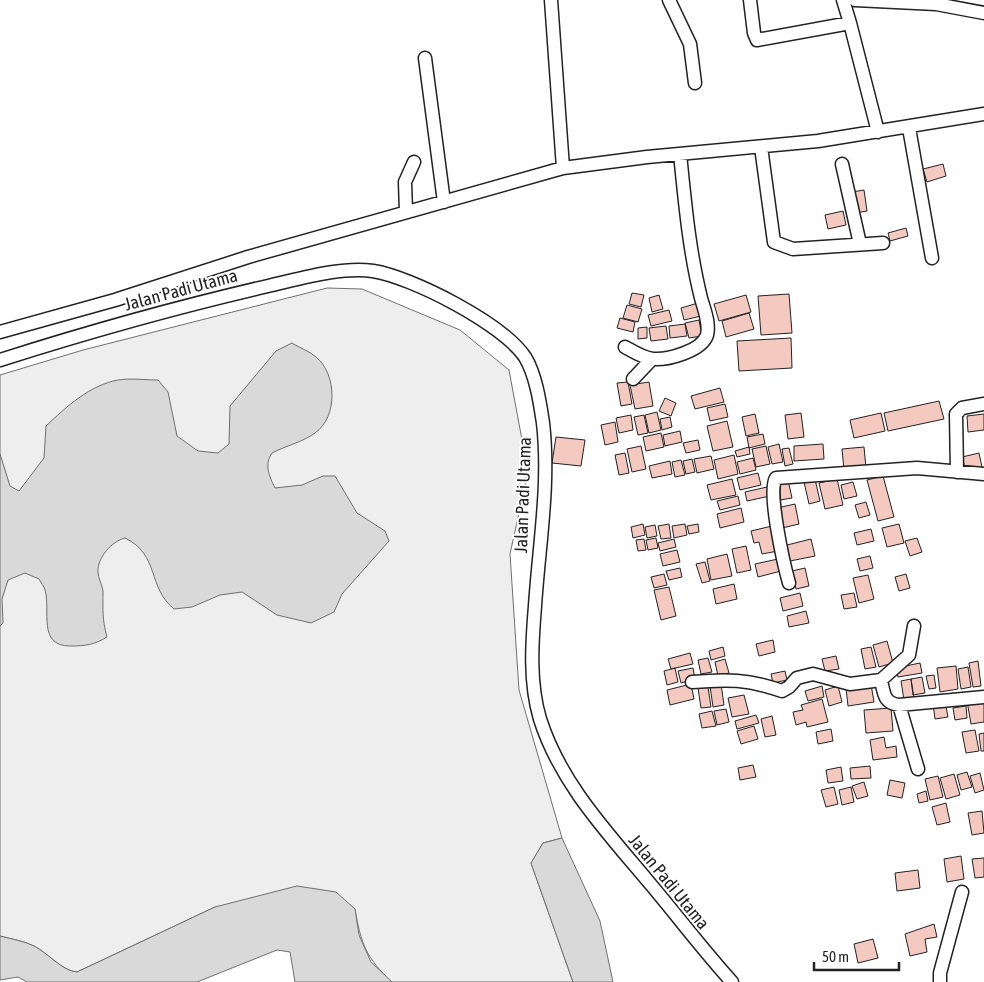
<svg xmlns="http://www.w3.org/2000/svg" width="984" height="982" font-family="'Asap Condensed',sans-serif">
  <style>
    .green { fill: #eee; stroke: #6f6f6f }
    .water { fill: #d9d9d9; stroke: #6f6f6f }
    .building { fill: #f3c9c0; stroke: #222 }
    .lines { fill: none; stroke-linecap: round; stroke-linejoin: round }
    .minor-casing { stroke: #222; stroke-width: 15 }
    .minor { stroke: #fff; stroke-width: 12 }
    .labels { text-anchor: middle; stroke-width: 4; stroke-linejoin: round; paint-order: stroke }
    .street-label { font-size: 18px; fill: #222; stroke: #fff }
  </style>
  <rect width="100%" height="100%" fill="#fff"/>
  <path class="green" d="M327,288L362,289L460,330L509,370L528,472L510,554L519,690L562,838L543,843L531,863L573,982H392C366,958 361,944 355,909L215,907L77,972C62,971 48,953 34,946C24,941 11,939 0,936V375L83,350Z"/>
  <path class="water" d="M292,343C300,348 309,351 316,357C337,374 338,417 315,433C303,442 285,446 272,453C264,464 269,476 275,488L302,485L323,476H335L357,513L385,531L389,541L342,594L334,612L311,623L277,615L242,592L220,595L192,607L174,609C147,587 160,555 125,538C112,541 97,558 98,572C98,578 102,584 103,591C103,610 102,619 107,637C94,645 85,646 70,646C37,646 51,610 45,590C44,586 41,583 39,579L25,573L8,580L2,599L3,623L0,626V454L10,486L19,491L44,458L46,426C66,407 90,385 118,380C131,378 145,380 158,380L168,392L177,436L198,451L218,453L229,444L230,406L276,351Z
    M562,838L600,921L613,982H573L531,863L543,843Z
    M297,886L336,892L355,909L359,935L371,962L392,982H295L290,952L277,950L197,982H27L18,977L0,980V936C11,939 24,941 34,946C48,953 62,971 77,972L215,907Z"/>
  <path class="building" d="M943,164L946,176L927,182L923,169Z
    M864,190L867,211L855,213L852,192Z
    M843,211L846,225L828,229L825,215Z
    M906,228L908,236L890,241L888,233Z
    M632,293L644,295L641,307L629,304Z
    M789,294L792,333L761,335L758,296Z
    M659,295L663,309L652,312L649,298Z
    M746,295L751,312L719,321L714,304Z
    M698,303L701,316L684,320L681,308Z
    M627,305L642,309L638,322L623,318Z
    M669,310L672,321L651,326L648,315Z
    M749,313L754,329L726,337L722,321Z
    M620,318L635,322L633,332L617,328Z
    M699,320L702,336L689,338L685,323Z
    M685,324L687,336L670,338L669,326Z
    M666,326L668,339L651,341L649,328Z
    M647,327V338L638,339V328Z
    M791,338L792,368L739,371L737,341Z
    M628,382L632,404L621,406L617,383Z
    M649,382L653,406L635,409L630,385Z
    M720,388L724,402L695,409L691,396Z
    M665,398L676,403L671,416L659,411Z
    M939,401L944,419L888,431L884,413Z
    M725,404L728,417L710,421L707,408Z
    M657,412L661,430L649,433L645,415Z
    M801,413L804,437L788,439L785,415Z
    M881,413L885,431L854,438L850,420Z
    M755,414L759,433L746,436L742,417Z
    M984,414V430L968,432L967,416Z
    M631,415L633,430L619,433L616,418Z
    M644,415L648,433L638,435L634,417Z
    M670,417L672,427L662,430L660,419Z
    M727,421L733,447L713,451L707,426Z
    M615,422L618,442L605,445L601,425Z
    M680,431L682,442L665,446L663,435Z
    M661,433L664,447L646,451L643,437Z
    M763,434L765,444L749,448L747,437Z
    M556,437L585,440L581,466L552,463Z
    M698,440L700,450L686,453L683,443Z
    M779,444L783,462L772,464L768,447Z
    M823,444L824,459L794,461V446Z
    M641,446L646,469L632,472L627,449Z
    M766,446L770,464L756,467L752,449Z
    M749,447L750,454L737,457L735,451Z
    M864,447L866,468L844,470L842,449Z
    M789,448L793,464L785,466L782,449Z
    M625,453L629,473L619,475L615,455Z
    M979,453L982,467L966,471L962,457Z
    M734,455L738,474L718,479L714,460Z
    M711,456L714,469L697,473L694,459Z
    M753,458L756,470L740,474L737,462Z
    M692,459L695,472L686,474L683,461Z
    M681,460L685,475L675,477L672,462Z
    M670,461L672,474L652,478L649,466Z
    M758,473L761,485L740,490L737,478Z
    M883,476L894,517L878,521L867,480Z
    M732,479L736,495L711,500L707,485Z
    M815,479L820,501L809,504L804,482Z
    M837,479L843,505L825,509L819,483Z
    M788,480L792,498L780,500L776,483Z
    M853,482L857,496L844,499L841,485Z
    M767,487L770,496L747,501L745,492Z
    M738,496L740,505L720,510L717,501Z
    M866,502L870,515L859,518L855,505Z
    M795,504L799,524L782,528L777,508Z
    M741,508L744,522L720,528L717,514Z
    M643,524L645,535L633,538L631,527Z
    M669,524L671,538L661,539L658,526Z
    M685,524L687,535L674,538L672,526Z
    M698,524L699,532L689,534L687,526Z
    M899,524L904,543L887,547L882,528Z
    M655,525L657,536L647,538L645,527Z
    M772,526L778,551L762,554L759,542L754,543L751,531Z
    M871,529L874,541L857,545L854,533Z
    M656,538L658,548L648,550L646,540Z
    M917,538L922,552L910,556L905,541Z
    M644,539L646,550L638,551L636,540Z
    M674,539L676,547L660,551L658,543Z
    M811,539L815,556L790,561L787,545Z
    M746,546L751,570L737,573L732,549Z
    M677,550L680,562L663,566L660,554Z
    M727,554L732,576L711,580L707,559Z
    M870,556L873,568L860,571L857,559Z
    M778,559L781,571L758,577L755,564Z
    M705,562L710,581L702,583L696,564Z
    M680,568L682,577L669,580L666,571Z
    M805,568L809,586L796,589L792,571Z
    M664,574L667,585L654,588L651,577Z
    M906,574L910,588L899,591L895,577Z
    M868,575L874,599L859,603L853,578Z
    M734,584L737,599L716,604L713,589Z
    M669,587L676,616L661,620L654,590Z
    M800,593L803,606L783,611L780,598Z
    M854,593L857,607L844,609L841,595Z
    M806,611L809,623L789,627L787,616Z
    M773,640L775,652L759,656L756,644Z
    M887,641L893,663L879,667L873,645Z
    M723,647L725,656L711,660L709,651Z
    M871,647L876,667L865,669L861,649Z
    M690,653L693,664L671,669L668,659Z
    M836,656L839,669L825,671L822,659Z
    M708,658L712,672L701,674L698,660Z
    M725,659L729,673L718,676L715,662Z
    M978,661L981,686L973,687L969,663Z
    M920,663L922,673L898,677L896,668Z
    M956,666L958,689L940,692L937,668Z
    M968,667L971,687L961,689L958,669Z
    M675,668L678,682L667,685L664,671Z
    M693,668L695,679L681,683L678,671Z
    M785,671L787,680L773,683L771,674Z
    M934,675L936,688L929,689L926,676Z
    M922,677L925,693L913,695L911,679Z
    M911,679L914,698L904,700L901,681Z
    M691,684L694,699L670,705L667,690Z
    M721,684L724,705L713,707L710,686Z
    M871,684L874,702L848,706L846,688Z
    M822,686L824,697L808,701L805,691Z
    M838,686L842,702L829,706L825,690Z
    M708,687L711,707L701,708L698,688Z
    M744,695L749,714L732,717L728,698Z
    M822,699L828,722L807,727L806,722L796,725L793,712L803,710L801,705Z
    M984,699V722L971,724L967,701Z
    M945,701L948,717L935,719L933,704Z
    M966,706L967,718L955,720L953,708Z
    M891,708L893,731L866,733L864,710Z
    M726,709L729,722L717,725L714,711Z
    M712,711L716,726L702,728L699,714Z
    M756,715L759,723L737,729L735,721Z
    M772,716L776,735L765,737L761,719Z
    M754,726L758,739L741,744L737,731Z
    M831,729L833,741L818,744L816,732Z
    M975,730L979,751L966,753L962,732Z
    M984,733V751H981L979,734Z
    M884,737L886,748L896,746L897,757L873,760L870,740Z
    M753,765L756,777L740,780L738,768Z
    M870,766L871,778L851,779L850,768Z
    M841,767L843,781L828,783L826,770Z
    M967,772L972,787L961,790L957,775Z
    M980,773L984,790L975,793L970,776Z
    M954,774L960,795L946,799L940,778Z
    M938,776L943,797L930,800L925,779Z
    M890,780L905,783L902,798L887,795Z
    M864,782L868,796L857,799L852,786Z
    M834,787L838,804L826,807L821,790Z
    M851,787L854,802L842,805L839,790Z
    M926,791L928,801L919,803L917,794Z
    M946,803L950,822L937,825L932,807Z
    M982,811L984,833L972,835L968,813Z
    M961,856L964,879L947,882L944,859Z
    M984,858V877L975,878L972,859Z
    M918,870L920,888L897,891L895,873Z
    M934,924L937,937L925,939L927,952L910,956L905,934Z
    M873,939L878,958L858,963L854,944Z"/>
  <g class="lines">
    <g class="minor-casing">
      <path id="minor" d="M551,0L563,168
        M669,0L690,44L695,83
        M750,0L754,33L757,40L850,23L878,132
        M843,0L850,23
        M855,0L936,4L984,13
        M425,58L444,202
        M909,128L932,258
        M761,147L774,242L793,249L883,243
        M842,164L860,244
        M406,212L405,182L414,162
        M0,332L115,300L248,257L563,168L647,157L818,141L984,114
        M625,347C634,352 643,358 653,359C668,360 702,351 707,335C710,323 704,309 701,298C689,250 685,202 680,154
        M0,360C88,332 177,307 268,286C299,279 342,266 373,271C412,277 503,324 525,357C536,375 540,403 543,423C550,484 539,545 535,606C532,643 529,682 540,719C560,782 605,830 647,880C676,914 702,949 732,982
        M633,379L652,359
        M957,472L956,414L962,408L984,404
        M789,583C784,565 767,491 776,478L917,468L984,474
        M881,680L909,655L914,626
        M692,682C727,679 748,679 782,691L789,687L797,678L813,674L850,684L881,680C884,694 884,703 899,705L984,697
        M899,705L918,769
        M940,982V973L962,892"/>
    </g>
    <use href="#minor" class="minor"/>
  </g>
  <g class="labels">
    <g class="street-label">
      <text transform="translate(181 290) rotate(-15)" y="6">Jalan Padi Utama</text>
      <text transform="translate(523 495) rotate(-88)" y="6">Jalan Padi Utama</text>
      <text transform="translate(669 882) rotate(51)" y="6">Jalan Padi Utama</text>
    </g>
  </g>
  <path d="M814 962v8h85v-8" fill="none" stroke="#222222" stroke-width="2.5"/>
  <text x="822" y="962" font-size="15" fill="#222222" stroke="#ffffff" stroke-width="4" paint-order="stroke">50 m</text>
</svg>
